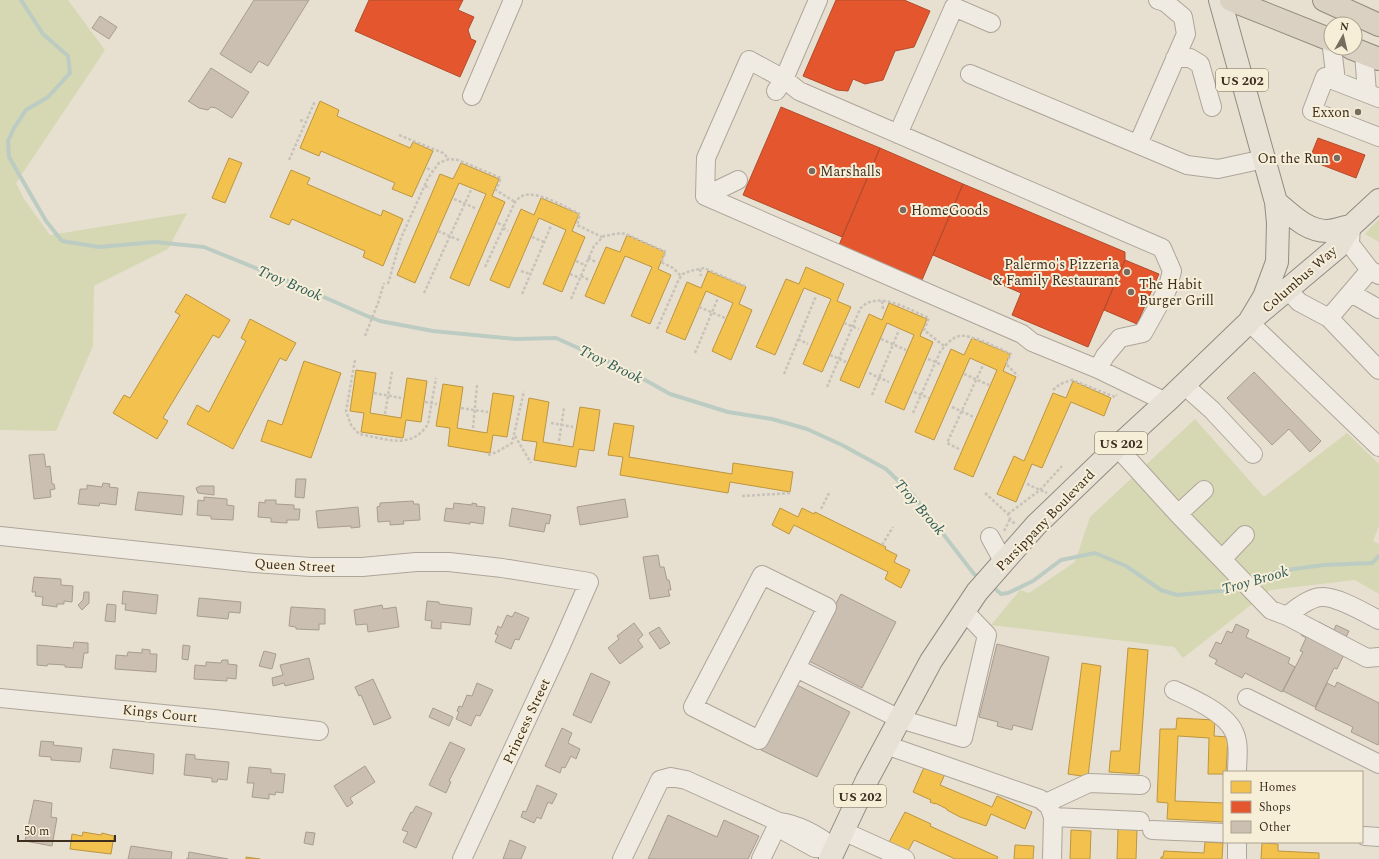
<svg xmlns="http://www.w3.org/2000/svg" width="1379" height="859" font-family="Spectral,serif">
  <style>
    .green { fill: #d6d7b3 }
    .homes { fill: #f2c14e; stroke: #bc9540 }
    .shops { fill: #e4572e; stroke: #b24b2a }
    .lines { fill: none; stroke-linecap: round; stroke-linejoin: round }
    .stream { stroke: #bcccc2; stroke-width: 4 }
    .building { fill: #cbbfb2; stroke: #a89c90 }
    .minor-casing { stroke: #ada599; stroke-width: 20 }
    .major-casing { stroke: #928b80; stroke-width: 24 }
    .highway-casing { stroke: #928b80; stroke-width: 24 }
    .path { stroke: #c8c2b9; stroke-width: 2.5; stroke-dasharray: 3 2; stroke-linecap: butt }
    .minor { stroke: #efebe3; stroke-width: 18 }
    .major { stroke: #e6e1d4; stroke-width: 22 }
    .highway { stroke: #dad1c2; stroke-width: 22 }
    .poi-dot { fill: #786c5e; stroke: #f7eed8; stroke-width: 1.5 }
    .labels { text-anchor: middle; stroke-width: 4; stroke-linejoin: round; paint-order: stroke }
    .shield { fill: #f7eed8; stroke: #756857; stroke-width: 1 }
    .shield-label { font-size: 13px; font-weight: bold; fill: #3d2e20 }
    .poi-label { font-size: 14px; fill: #3d2e20; stroke: #f7eed8; text-anchor: end }
    .street-label { font-size: 14px; fill: #3d2e20; stroke: #f7eed8 }
    .water-label { font-size: 15px; font-style: italic; fill: #2f5d5a; stroke: #f7eed8 }
  </style>
  <rect width="100%" height="100%" fill="#e7e0d1"/>
  <path class="green" d="M0,0H68L105,50L16,183L24,199L50,235L187,213L168,249L94,286L93,346L56,431L0,430Z
    M1379,219V242L1365,234Z
    M1195,419L1264,497L1347,433L1379,464V526L1373,541L1379,544V594L1355,580L1270,590L1183,658L1174,647L991,625L1020,590L1029,593L1075,562L1090,517Z"/>
  <path class="homes" d="M320,101L339,110L337,116L410,148L413,142L433,151L412,197L392,189L395,183L321,151L319,156L300,148Z
    M229,158L242,163L225,203L212,198Z
    M461,163L499,179L492,196L505,202L469,286L450,278L486,194L459,183L415,283L397,275L440,174L453,179Z
    M291,170L310,178L307,184L381,216L383,210L403,219L383,266L363,257L365,251L292,219L289,225L270,217Z
    M541,198L579,214L572,231L585,237L562,292L543,284L566,230L539,218L509,288L490,280L521,209L534,215Z
    M627,235L665,252L658,269L671,275L650,324L631,316L652,267L625,256L604,304L585,296L606,247L620,252Z
    M806,267L844,284L837,301L851,307L822,372L803,364L831,299L804,288L775,355L756,347L786,279L799,284Z
    M708,271L746,287L739,304L752,310L731,360L712,351L733,303L706,291L685,340L666,332L687,282L701,288Z
    M186,294L230,320L219,338L213,335L163,418L168,421L157,439L113,413L124,395L130,398L180,315L175,312Z
    M889,303L927,319L920,336L933,342L904,410L885,402L914,335L887,323L859,388L840,380L869,314L882,320Z
    M250,319L296,343L286,361L280,358L233,449L187,424L197,405L209,412L246,341L241,338Z
    M972,338L1010,354L1003,371L1016,377L973,477L954,469L997,370L970,358L934,440L915,432L951,349L964,355Z
    M304,361L341,373L311,458L261,441L268,420L282,425Z
    M356,370L376,373L370,413L401,418L407,378L427,381L421,422L406,420L403,438L361,432L364,413L350,411Z
    M1073,381L1111,398L1104,416L1071,402L1042,468L1032,464L1016,502L997,494L1014,456L1024,461L1053,393L1066,398Z
    M443,384L463,387L457,428L487,433L493,393L514,396L507,437L493,435L490,453L448,446L450,428L436,426Z
    M529,398L549,402L543,442L573,447L580,407L600,410L594,451L579,449L576,467L534,460L537,442L522,440Z
    M614,423L634,426L629,457L732,474L733,463L793,472L790,492L730,482L728,493L620,475L623,457L608,455Z
    M780,508L798,517L802,508L814,514L815,512L886,547L885,549L897,555L894,562L910,570L901,588L885,579L888,572L794,525L789,534L772,525Z
    M1128,648L1148,650L1139,774L1109,772L1111,751H1120Z
    M1082,663L1101,666L1088,777L1068,774Z
    M1177,718L1215,720L1214,736L1228,737L1226,772H1224V774H1208L1209,738L1178,736L1175,801L1224,803V822L1167,819L1168,803L1157,802L1160,729H1176Z
    M925,765L945,774L940,785L992,807L997,796L1032,812L1025,829L991,814L986,826L960,817L947,810V809L935,803V804L930,802L931,800L913,792Z
    M905,812L931,824L930,826L998,857L997,859H955L914,840L908,851L889,842Z
    M1118,829L1137,830L1136,859H1117Z
    M1071,830L1091,831L1090,859H1070Z
    M83,832L101,835L102,833L114,836L111,854L70,849L72,834L82,836Z
    M1205,842L1223,843L1222,859H1161V857H1163L1164,851L1204,853Z
    M1262,843L1278,844V851L1319,853V859H1261Z
    M1015,845L1034,846L1033,859H1014Z
    M246,857L260,859H246Z"/>
  <path class="shops" d="M369,0H463L458,10L474,17L468,30L471,39L476,41L460,77L355,31Z
    M836,0H904L930,11L914,47L895,51L883,80L865,84L853,79L848,91L837,90L803,76Z
    M781,107L880,148L842,237L743,195Z
    M1318,138L1365,155L1356,178L1309,160Z
    M880,148L963,184L922,280L839,245Z
    M963,184L1125,252V260L1088,347L1012,315L1021,293L933,255Z
    M1125,260L1159,274L1137,324L1104,310Z"/>
  <g class="lines">
    <path class="stream" d="M21,0L43,34L68,56L70,73L48,97L26,110L14,128L8,141L9,157L46,221L62,241L99,247L155,242L204,247L285,280L367,316L380,321L433,331L515,339L556,338L629,371L670,394L728,412L772,419L807,429L842,445L886,469L913,495L974,574L981,579
      M1250,582L1278,571L1324,565L1372,563L1379,556
      M992,586L1001,594L1008,593L1033,581L1061,560L1095,553L1126,566L1161,590L1177,595L1231,590L1240,586"/>
  </g>
  <path class="building" d="M254,0H309L268,66L259,61L251,73L220,54Z
    M100,16L117,27L109,39L92,28Z
    M211,68L249,92L232,118L216,108L211,107L208,110L199,108L188,101H189Z
    M1254,372L1321,441L1310,452L1289,429L1272,445L1227,398Z
    M44,454L46,467L50,466L52,484H54L55,489L50,490L51,497L34,499L29,455Z
    M296,479H306L304,498L295,497Z
    M103,483L110,484L109,487L118,488L116,505L100,503L99,506L78,504L80,489H87V485L102,487Z
    M200,486H214V495L198,493L196,488Z
    M138,492L184,496L182,515L135,510Z
    M204,497L227,499V505L234,506L233,520L211,519V516L197,515L198,500L204,501Z
    M625,499L628,517L580,525L577,507Z
    M265,500H276V504L294,505V509H300L299,520H287V523L271,522V518L258,517L259,502L265,503Z
    M413,501L414,504H419L420,520L403,521L404,524L390,525V521L378,522L377,507L380,506V503Z
    M454,503L472,505V503L477,504L476,506L485,507L483,524L470,522V524L444,521L446,508L453,509Z
    M358,507L360,527L351,528V526L318,528L316,511Z
    M512,508L551,515L549,524L546,523L544,532L509,526Z
    M658,555L660,567H664L667,580H669L671,590H668L670,596L650,599L643,557Z
    M34,577L61,579V585L73,586L72,602L64,601V604H57V607L42,605L43,597L35,596L36,592H32Z
    M123,591L158,595L156,614L125,610L126,604H122Z
    M84,592H89V603L82,610L78,605L83,600Z
    M841,594L896,622L862,688L807,660Z
    M199,598L241,602L240,613L229,612L228,619L197,616Z
    M427,601L439,602V604L472,608L470,625L441,622V629L431,628L432,621L425,620Z
    M107,604L116,605L115,622L105,621Z
    M382,605L383,609L396,607L399,627L368,632L367,624L356,625L354,610Z
    M291,607L325,609V624H319V630L296,629V627L289,626Z
    M515,612L529,618L519,640L515,639L511,649L495,642L498,635L495,634L498,626L501,628L507,615L512,617Z
    M1308,621L1317,626L1319,622L1334,630L1336,625L1349,631L1345,639L1350,642L1337,669L1334,668L1315,707L1283,691L1303,652L1300,651L1306,638L1301,635Z
    M634,623L643,635L638,640L643,647L620,664L608,648L619,639L617,636Z
    M1236,624L1249,630L1246,637L1290,658L1288,663L1295,667L1282,692L1245,673L1242,678L1215,664L1217,660L1209,656L1216,642L1221,644L1227,631L1232,633Z
    M659,627L670,643L660,649L649,633Z
    M74,642L88,643V653H84L82,668L65,667V665L48,664L47,666L37,665V645L73,648Z
    M997,644L1049,657L1032,730L1013,725L1012,730L997,726L998,722L979,717Z
    M183,645L190,646L188,660L182,659Z
    M142,649L150,650V654H157L156,672L115,669L116,655L127,656L128,652L142,653Z
    M264,651L276,654L272,669L259,666Z
    M309,658L314,679L285,686L284,683L273,686L272,678L283,675L280,665Z
    M222,660H228V664L237,665L236,679L227,678V681L194,679L195,665L206,666V662L221,663Z
    M591,673L610,682L591,723L573,715Z
    M373,679L391,718L374,725L361,695L359,696L355,687Z
    M1337,682L1379,703V743L1378,745L1351,732L1353,727L1315,709L1327,683L1335,687Z
    M477,683L493,690L480,716L476,715L471,726L456,719L459,712L457,711L459,706L462,707L467,695L472,696Z
    M795,684L850,712L817,777L761,750Z
    M433,708L453,717L449,726L429,717Z
    M562,728L572,733L568,743L580,749L576,759L571,756L565,768L562,767L560,773L545,766Z
    M41,741L54,742L53,745L82,748L80,762L51,760V757L39,756Z
    M450,742L465,749L449,781L451,782L446,793L429,785Z
    M113,749L154,754L153,774L110,768Z
    M186,754L195,755V759L229,762L227,780L218,779L217,782H212V778L184,775Z
    M365,766L375,782L350,798L353,803L347,807L334,786Z
    M249,767L271,769V773L285,774L283,793L276,792L275,795L269,794V799L252,797L254,783H247Z
    M537,785L557,794L552,804L548,802L541,819L537,817L534,823L521,817L523,811L526,812Z
    M34,800L52,803L51,817L57,818L52,846L25,841Z
    M416,806L432,813L416,848L403,842L408,832L402,830L411,812L412,813Z
    M668,815L717,837L724,820L759,836L748,859H648Z
    M306,832L315,833L313,845L304,843Z
    M510,840L526,847L521,859H503Z
    M131,846L172,852L171,859H128Z
    M189,852L228,859H186H188Z"/>
  <g class="lines">
    <g class="minor-casing">
      <path id="minor" d="M1332,48L1336,81
        M1364,53L1367,93
        M1175,58H1190L1200,64L1212,107
        M970,74L1187,165L1218,169L1264,159
        M776,91L784,79L818,0
        M472,96L513,0
        M1379,98L1325,77L1312,111L1379,137
        M898,134L954,7L991,23
        M1138,144L1186,34L1183,17L1165,2L1158,0
        M705,196L706,158L749,60L784,79L799,91L1162,248L1172,271L1167,290L1143,333L1120,338L1105,356L1098,369
        M705,196L1022,334L1032,342L1098,369L1166,402
        M705,196L738,180
        M1351,226L1350,244L1370,270L1379,275
        M1288,290L1299,302L1329,318L1379,370
        M1351,293L1379,309
        M1329,318L1370,270
        M1249,322L1379,447
        M1184,385L1212,410L1253,454
        M1117,447L1178,514L1271,610L1287,616C1295,609 1311,597 1322,597C1337,596 1365,613 1379,620
        M1178,514L1204,490
        M0,536L254,563L311,567H362L416,562H449L502,568L589,582L560,648L462,859
        M990,537L1003,561
        M1222,559L1245,535
        M1287,616L1367,658L1379,657
        M796,668L759,740L693,707L762,575L827,607L796,668L900,719L963,738L987,635L964,611
        M1174,690C1192,698 1226,713 1234,732C1240,744 1237,759 1237,772
        M0,698L214,719L319,731
        M1247,698L1379,764
        M886,745L1040,799L1049,806L1053,817L1052,859
        M1046,803L1089,783L1141,785
        M1053,817L1140,821
        M1152,830L1224,833
        M843,831L905,859
        M1365,836L1379,837
        M1237,842V859
        M622,859L660,780L671,777L686,780L779,822C801,825 818,835 835,849
        M761,859L779,822L786,832L815,848L835,849"/>
    </g>
    <g class="major-casing">
      <path id="major" d="M1276,202C1291,214 1306,231 1327,231C1335,231 1343,227 1351,226
        M1257,315L1338,247L1351,226L1379,200
        M830,859L867,780L931,661L977,592L1036,525L1117,447L1166,402L1249,322L1264,297L1277,262L1278,223L1276,202L1220,0"/>
    </g>
    <g class="highway-casing">
      <path id="highway" d="M1231,0L1331,40
        M1324,0L1379,25
        M1351,48L1379,59"/>
    </g>
    <path class="path" d="M300,120L306,122
      M399,135L443,153L449,159
      M289,160L315,101
      M427,168L432,171
      M425,186L430,188
      M454,199L475,208
      M498,223L504,226
      M503,228L508,231
      M438,231L461,241
      M532,237L544,242
      M588,258L596,262
      M576,261L585,265
      M485,267L515,202C517,200 519,197 522,196C535,189 567,208 580,214L577,225L602,237
      M700,269L701,276
      M521,271L530,274
      M570,274L580,278
      M581,276L589,280
      M388,284L401,238L428,178L439,163L449,159L458,160L501,178L496,190L515,202
      M424,293L471,190
      M522,294L551,226
      M571,299L594,246L604,236L621,233L628,235L666,252L661,262L673,268L681,276
      M882,301L883,309
      M699,307L725,318
      M844,323L859,329
      M657,329L679,279L683,274L690,271L704,268L747,287
      M365,336L378,303L384,283
      M798,339L808,344
      M881,339L906,350
      M695,353L718,298
      M830,355L846,362
      M928,359L942,365
      M355,360L346,411L351,425L359,434C384,438 411,451 428,424L436,378
      M869,373L889,382
      M784,374L816,296
      M964,374L989,385
      M827,387L860,309C876,289 910,310 929,318L924,330L944,346
      M1053,390L1060,384L1072,380L1115,397L1117,395
      M914,392L929,398
      M374,393L401,398
      M872,395L899,330
      M425,402L437,404
      M952,407L974,417
      M461,408L488,412
      M913,413L940,352C945,346 951,338 959,336C968,333 1001,349 1011,354L1006,364L1018,376
      M385,414L392,372
      M551,423L573,427
      M473,428L477,385
      M515,436L531,463
      M559,441L564,408
      M959,449L947,443L983,365
      M488,455L497,452L512,443L524,391
      M1027,484L1047,493
      M985,493L1008,514L1010,519L1015,524
      M742,496L792,493
      M821,509L829,493
      M1008,514L1040,490L1062,466
      M1004,531L1010,519
      M882,545L893,527"/>
    <use href="#minor" class="minor"/>
    <use href="#major" class="major"/>
    <use href="#highway" class="highway"/>
  </g>
  <g class="poi-dot">
    <circle cx="1358" cy="112" r="4"/>
    <circle cx="1337" cy="158" r="4"/>
    <circle cx="812" cy="171" r="4"/>
    <circle cx="903" cy="210" r="4"/>
    <circle cx="1127" cy="272" r="4"/>
    <circle cx="1131" cy="292" r="4"/>
  </g>
  <g class="labels">
    <g class="shield">
      <rect x="1216" y="69" width="52" height="22" rx="3"/>
      <rect x="1095" y="432" width="52" height="22" rx="3"/>
      <rect x="834" y="785" width="52" height="22" rx="3"/>
    </g>
    <g class="shield-label">
      <text x="1242" y="85">US 202</text>
      <text x="1121" y="448">US 202</text>
      <text x="860" y="801">US 202</text>
    </g>
    <g class="poi-label">
      <text x="1350" y="117">Exxon</text>
      <text x="1329" y="163">On the Run</text>
      <text x="820" y="176" text-anchor="start">Marshalls</text>
      <text x="911" y="215" text-anchor="start">HomeGoods</text>
      <text x="1119" y="269">Palermo's Pizzeria<tspan x="1119" dy="16">&amp; Family Restaurant</tspan></text>
      <text x="1139" y="289" text-anchor="start">The Habit<tspan x="1139" dy="16">Burger Grill</tspan></text>
    </g>
    <g class="street-label">
      <text transform="translate(1299 279) rotate(-41)" y="5">Columbus Way</text>
      <text transform="translate(1045 520) rotate(-46)" y="5">Parsippany Boulevard</text>
      <text transform="translate(295 565) rotate(3)" y="5">Queen Street</text>
      <text transform="translate(160 713) rotate(6)" y="5">Kings Court</text>
      <text transform="translate(526 721) rotate(-65)" y="5">Princess Street</text>
    </g>
    <g class="water-label">
      <text transform="translate(290 283) rotate(23)" y="5">Troy Brook</text>
      <text transform="translate(611 364) rotate(26)" y="5">Troy Brook</text>
      <text transform="translate(920 507) rotate(49)" y="5">Troy Brook</text>
      <text transform="translate(1255 580) rotate(-16)" y="5">Troy Brook</text>
    </g>
  </g>
  <rect x="1223" y="771" width="140" height="72" fill="#f7eed8" stroke="#ada18e"/>
  <rect x="1231" y="781" width="20" height="12" fill="#f2c14e" stroke="#ada18e"/>
  <text x="1259" y="791" font-size="12" fill="#3d2e20">Homes</text>
  <rect x="1231" y="801" width="20" height="12" fill="#e4572e" stroke="#ada18e"/>
  <text x="1259" y="811" font-size="12" fill="#3d2e20">Shops</text>
  <rect x="1231" y="821" width="20" height="12" fill="#cbbfb2" stroke="#ada18e"/>
  <text x="1259" y="831" font-size="12" fill="#3d2e20">Other</text>
  <g transform="translate(1343 36) rotate(8)"><circle r="19" fill="#f7eed8" stroke="#ada18e"/>
  <path d="M0-3L7 15L0 10L-7 15Z" fill="#786c5e"/>
  <text y="-6" font-size="11" font-weight="bold" text-anchor="middle" fill="#3d2e20">N</text>
  </g>
  <path d="M18 835v6h97v-6" fill="none" stroke="#3d2e20" stroke-width="2"/>
  <text x="24" y="835" font-size="12" fill="#3d2e20" stroke="#f7eed8" stroke-width="3" paint-order="stroke">50 m</text>
</svg>
